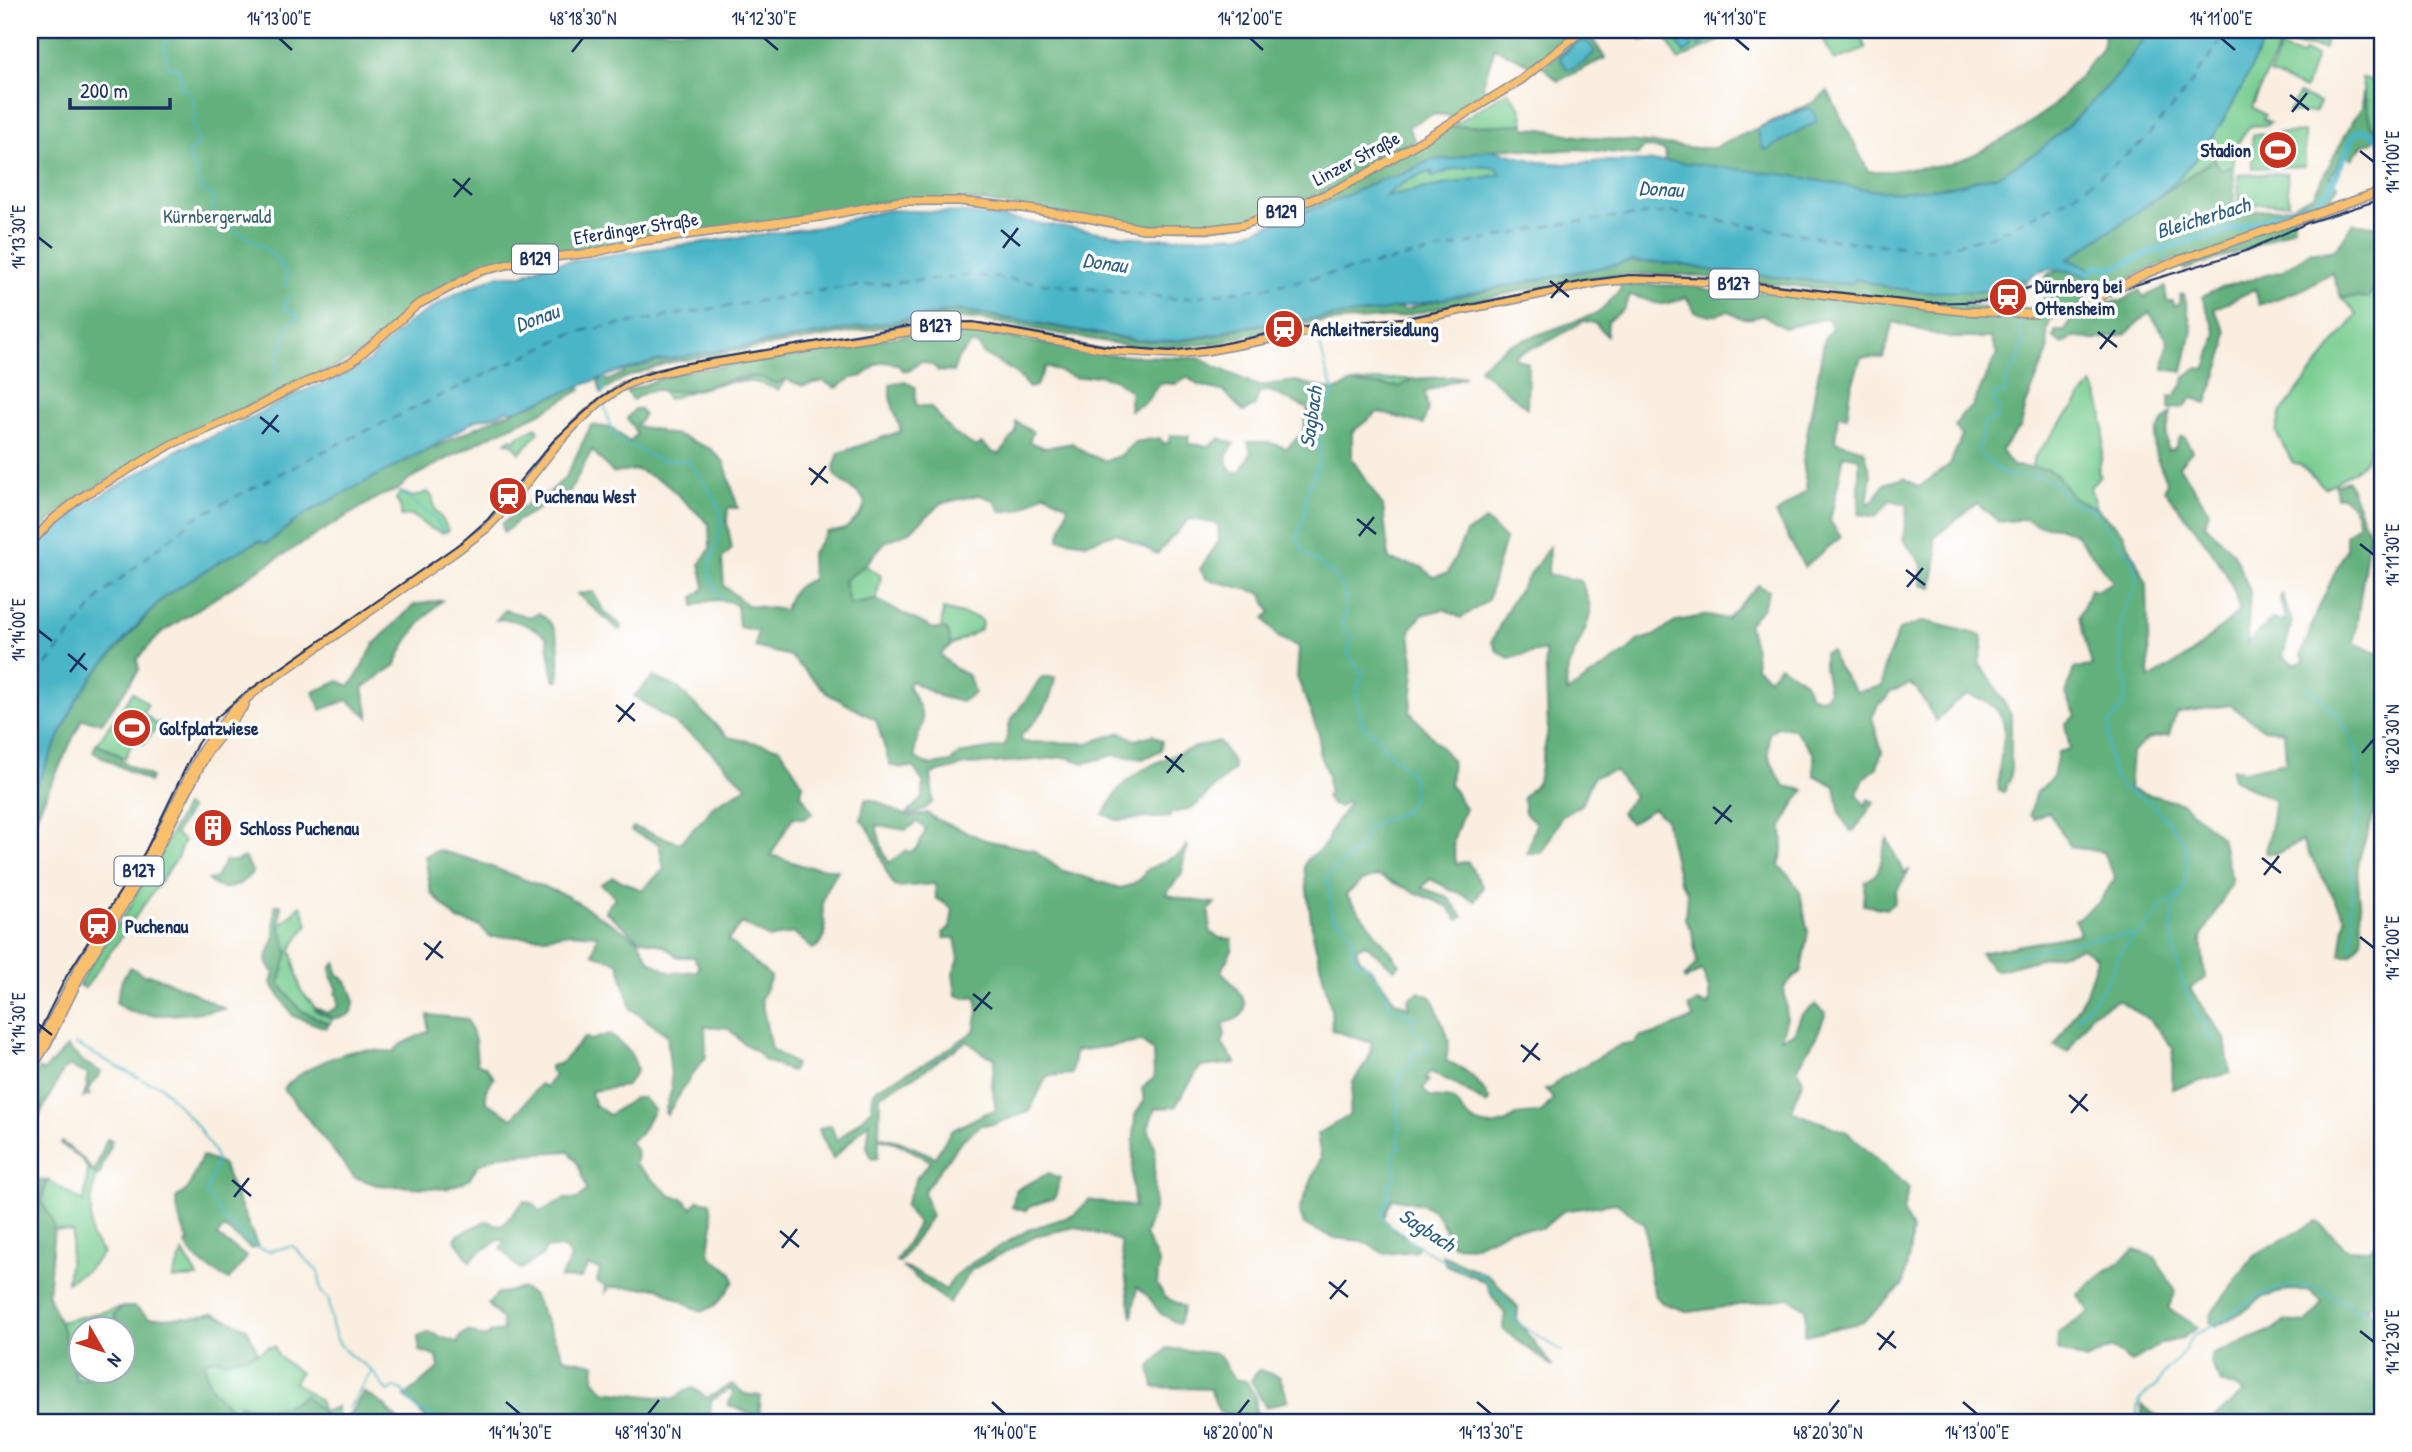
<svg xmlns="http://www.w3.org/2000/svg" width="2412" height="1452" font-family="'Patrick Hand',sans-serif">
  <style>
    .green { fill: #79ce91; stroke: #4a7e78; stroke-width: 2 }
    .forest { fill: #62b17b; stroke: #3e706c; stroke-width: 2; fill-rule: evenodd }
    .water { fill: #49b5c6; stroke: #327292; stroke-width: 2; fill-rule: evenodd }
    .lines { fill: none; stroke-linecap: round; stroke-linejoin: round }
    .stream { stroke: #49b5c6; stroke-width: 2 }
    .river { stroke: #49b5c6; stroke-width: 6 }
    .ferry { stroke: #2b5e82; stroke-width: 2; stroke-dasharray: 9 7; stroke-linecap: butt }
    .primary-tunnel { stroke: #cdc8c5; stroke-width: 7; stroke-dasharray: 7 3.5; stroke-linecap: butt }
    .primary-casing { stroke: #8a8e9e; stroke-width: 10 }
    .primary { stroke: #f9bf6d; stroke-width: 7 }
    .rail { stroke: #1b2f5e; stroke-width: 2 }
    .primary-bridge-casing { stroke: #8a8e9e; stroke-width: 10; stroke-linecap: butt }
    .primary-bridge { stroke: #f9bf6d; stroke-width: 7 }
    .ticks { fill: none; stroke: #1b2f5e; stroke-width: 2.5 }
    .labels { text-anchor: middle; stroke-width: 7; stroke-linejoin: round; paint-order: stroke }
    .shield { fill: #fff; stroke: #5f6d8e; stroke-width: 2 }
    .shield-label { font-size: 18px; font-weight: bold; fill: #1b2f5e }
    .poi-label { font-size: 19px; font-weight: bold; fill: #1b2f5e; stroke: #fff; text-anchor: start }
    .street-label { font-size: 19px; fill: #1b2f5e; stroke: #fff }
    .park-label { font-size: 19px; fill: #375f6d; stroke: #fff }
    .water-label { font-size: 21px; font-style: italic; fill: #2b5e82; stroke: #fff }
    .neatline { fill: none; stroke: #1b2f5e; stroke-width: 2.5 }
    .ticks-label { font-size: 18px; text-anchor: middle; fill: #1b2f5e }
  </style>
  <rect width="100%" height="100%" fill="#fff"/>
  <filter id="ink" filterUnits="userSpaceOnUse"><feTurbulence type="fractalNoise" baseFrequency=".0143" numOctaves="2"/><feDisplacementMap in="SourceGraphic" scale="14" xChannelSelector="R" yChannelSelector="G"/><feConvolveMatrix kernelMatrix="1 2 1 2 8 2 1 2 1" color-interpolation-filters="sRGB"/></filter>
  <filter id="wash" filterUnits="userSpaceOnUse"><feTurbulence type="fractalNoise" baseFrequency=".00686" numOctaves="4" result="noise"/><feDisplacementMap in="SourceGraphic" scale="28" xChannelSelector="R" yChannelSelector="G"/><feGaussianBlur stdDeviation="1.57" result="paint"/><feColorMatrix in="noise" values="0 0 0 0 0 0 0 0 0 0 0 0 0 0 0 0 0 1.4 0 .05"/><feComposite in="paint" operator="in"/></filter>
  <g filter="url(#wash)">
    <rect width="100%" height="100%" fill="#f9eedf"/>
    <path class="green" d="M1619,30H1742L1678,60L1664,34L1642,40L1634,30L1623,32Z
      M1819,30H1858L1866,49L1834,61Z
      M2267,30H2280L2275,44L2279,46L2252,107L2265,115L2263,119L2270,122L2267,125L2250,126C2239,139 2233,149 2234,166L2221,170L2214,159L2161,194C2174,181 2188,168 2199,154C2229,117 2249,74 2267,30Z
      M2283,30H2328L2325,49L2279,43Z
      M2280,48L2302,56L2304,52L2316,56L2305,89L2270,74Z
      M2361,78L2382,82V131L2371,127Z
      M1508,91L1521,108L1524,124L1450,127Z
      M2299,94L2320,103L2315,112L2288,113Z
      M2304,132L2305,166L2253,168L2252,135Z
      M1477,166L1497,168L1502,175L1385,196C1398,184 1416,176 1433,171V177L1453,169Z
      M2287,173L2289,203L2239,205L2238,175Z
      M2382,275V431C2364,445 2374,445 2366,459C2360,470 2336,482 2325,488L2300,464L2293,463L2276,432L2281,412L2357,315L2341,297L2368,298Z
      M760,377L776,384L786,380L778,390C744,371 703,388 668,399L660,388L684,391L727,381Z
      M1397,379H1412L1400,387L1352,383Z
      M2092,384C2107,407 2106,445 2098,471L2100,475L2090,487L2096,508C2090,505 2081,503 2075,499C2056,486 2063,469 2032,468L2033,459Z
      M536,427L539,432L520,453L514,445L506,442L511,438L514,441L518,439L517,437Z
      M401,492L413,497L428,492C435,498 432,501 435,509C439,517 446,521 448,531L443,533L429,528L412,515L401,516V509L396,499Z
      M865,565L881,576L876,600L850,605L844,581Z
      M943,609L978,618L982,621L981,629L951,645L947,630L941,629Z
      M133,692L148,704L143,712L155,724L159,722L160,724L143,744L134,740L125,758L97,743Z
      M185,806L190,809L175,834L184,841L177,858L85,988L79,985L91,964L132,904V900L157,861Z
      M301,905L308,924L291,949L301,991L314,1006L315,1010L333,1019L329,1024L300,1010L279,984L288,953L280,926Z
      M62,1142L82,1158L96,1175L91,1203V1237L103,1253L87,1270L67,1282L73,1232L53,1230L42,1202L48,1180L84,1202L88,1169L81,1159L61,1144Z
      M183,1252L198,1277L172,1279Z
      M124,1307L114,1314L118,1329L80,1330V1372H108L76,1382L59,1322Z
      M269,1346L271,1348L274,1346L279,1357L300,1373L294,1382L319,1400L323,1412L337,1407V1422H324L323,1412L295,1404L268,1409L240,1405L237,1412C217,1397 206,1388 205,1361L258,1353Z"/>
    <path class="forest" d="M30,30H1579L1532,66L1495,48L1483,84L1487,97L1452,117C1435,110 1423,118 1408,127L1415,141L1362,174L1319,194L1236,224L1210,227L1133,226L981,201L880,202L826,213L492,265L417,303L357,356L249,409L171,443L73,500L30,540Z
      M1587,30L1605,58L1558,81L1543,67Z
      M2105,30H2150L2120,72L2083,112L2039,151L1999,175L1949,187L1899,192L1868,190L1794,176L1664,161L1666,155L1664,150L1644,147L1638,155L1578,149L1549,151L1508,148L1475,152L1453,159L1431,160L1401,175L1380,180L1335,201L1292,216L1289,211L1450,127L1524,124L1525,128L1542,129L1578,136L1696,148H1714L1814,102L1828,91L1868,171H1891L1950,164L1973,155L2016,133L2053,106L2075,82L2102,48Z
      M2363,90L2371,126L2378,130L2373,142L2363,144L2352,159L2343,154L2330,177L2338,186L2325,204L2294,215V227L2255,246L2184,270L2177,258L2144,271L2105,292L2069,285L2043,283L2048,274L2065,269L2067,260L2214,159L2221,170L2234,166V213L2291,207L2314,194L2353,120L2362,107Z
      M2353,223L2382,227V275L2368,298L2341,297L2332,272L2301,290L2259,305L2255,289L2214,309L2226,332V347L2207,403L2192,398L2184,407L2169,409V396L2174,397L2184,382L2185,377L2196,368L2206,369L2216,334L2202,297L2222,287L2282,271L2311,251C2339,255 2338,245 2353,223Z
      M1633,261L1678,264L1714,271L1833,283L1850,284L1856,279L1887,287L2026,279L2025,289C2004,297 1987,300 1965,301L1964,305L1992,307L2018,301L2026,311L2053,292L2054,289L2066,291L2088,299L2080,302L2082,308L2097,302L2122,301L2139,290L2144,297L2165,287L2167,301H2173L2174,305L2179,304L2180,295L2184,294L2192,330L2183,372L2164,369L2168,340L2149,312L2126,334L2095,340L2073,337L2063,344L2054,338L2055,331H2065L2071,319L2067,314L2050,320L2047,331L2048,351L2026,405L2021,426L2001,450L2013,466L2046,469L2057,475L2074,498L2096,508L2123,533L2147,584L2149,679L2191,654L2239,612C2235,571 2189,522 2164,490L2167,481C2153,451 2146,439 2171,413L2166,436L2168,451L2175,448L2180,437L2185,438L2192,451L2179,466L2209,511L2205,524L2233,552L2250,591L2247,644L2272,619L2285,621L2280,599L2282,594L2292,621L2283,657L2294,664L2303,662L2305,658L2301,656L2319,607L2346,549V535L2358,524C2359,511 2351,505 2343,496L2337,497L2335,485L2348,481L2369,534L2354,643L2382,655V803L2376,804C2373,826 2360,846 2358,867C2356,885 2366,930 2360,943C2359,947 2353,951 2350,955H2340L2345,917L2302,841L2276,854L2266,853C2268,833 2274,820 2274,800L2233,779L2232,769L2243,771L2286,762L2284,731L2264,729L2230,705L2176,713L2169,735L2147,739L2132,753L2129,789L2183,804L2221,837L2232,882L2201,938L2205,978L2190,989L2225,1039L2230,1073L2172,1089L2173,1048L2151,1021L2118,1000L2092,1013L2068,1052L2055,1046L2086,993L2097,958L2082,948L1995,971L1980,953L2080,934L2075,920L2099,902L2115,878L2103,852L2071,847L2049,812L2034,819L2030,815L2035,794L2053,777L2058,752L2070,749L2065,724L2076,716L2066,694L2074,668L2092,666L2079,618L2090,589L2096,591L2113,582L2075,533L2057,527L2036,525L2026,519L1999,522L1977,503L1934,538L1937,555L1932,588L1921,585L1922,565L1903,539L1908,504L1890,500L1876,517L1859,514V458L1844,455L1830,521L1841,537L1804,567L1776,514L1807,490L1803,461L1808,429L1825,337L1832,328L1828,318L1784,328L1763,315C1749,320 1740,320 1728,311L1710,316L1695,312L1686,297C1654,310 1659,302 1630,295L1624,309L1608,322L1607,336L1595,323L1584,321L1551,340L1517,354L1514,358L1528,363L1527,408L1479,369L1480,366L1507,346L1598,313L1621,289L1619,284L1695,286C1710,291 1728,293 1743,290L1830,300L1832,290L1684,275L1637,274L1609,276L1562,282L1398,317L1311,323L1251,334L1219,343L1147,349L982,320L963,318L927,320L667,363L624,378L601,393L598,381L604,378L607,381L624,373V371L657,361L703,353L960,311L1135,341H1180L1203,338L1230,332L1235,329L1272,323L1287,316L1374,312L1395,308L1405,310L1434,301ZM1893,322L1949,338H1991L1997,354L1972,407L1962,414L1955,426L1962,436L1950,464L1919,487L1905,478L1885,483L1874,500L1867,504L1871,474L1864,450L1835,441L1838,415L1847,416L1851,389L1861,357L1883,358Z
      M962,329L1110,355L1201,358L1216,367L1258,386L1296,381L1335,391L1352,383L1400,387L1412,379L1466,376L1425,392L1428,410L1423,424L1378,412L1352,432V459L1383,506L1389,560L1422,567L1433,577L1448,573L1466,533L1486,520L1505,539L1488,600L1461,618L1444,609L1422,615L1410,630L1414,672L1410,712L1452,760L1450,784L1465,808L1453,841L1456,863L1468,862L1483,887L1475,901L1430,879L1422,888L1448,897L1463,917L1458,920L1447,906L1378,876L1362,881L1346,895L1400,964L1394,969L1365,944L1356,949L1360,959L1371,969L1395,1001L1410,1008L1408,999L1419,992L1432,997L1449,1041L1446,1061C1466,1068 1481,1082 1490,1101L1486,1104L1452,1082L1430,1072L1425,1078L1429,1081L1423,1089L1430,1097L1453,1099C1466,1117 1479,1132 1504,1123C1509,1121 1514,1116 1518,1115C1525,1113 1533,1114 1541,1113L1553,1099L1545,1089L1551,1088L1560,1079L1622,1044H1632L1641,1036L1655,1034L1694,1018L1688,1007L1698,1002L1708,1005L1709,1003V989L1702,970L1685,980L1684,978L1697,963L1692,932L1685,919L1687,891L1679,880L1665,818L1653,809L1630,823L1621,813L1634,796L1615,771L1594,776L1582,804L1562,816L1542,853H1527L1536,823L1525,813L1523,797L1538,782L1548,730L1545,650L1509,658L1497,651L1492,641L1510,604L1549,547L1548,574L1581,581C1584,590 1592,604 1590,613C1585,643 1562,660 1567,692L1628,651L1637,641L1653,636L1677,621L1708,615L1727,619L1758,585L1769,591L1762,609L1748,624L1755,650L1756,667L1769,678L1780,665L1805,682L1810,695L1817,698L1825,697L1829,691L1824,667V653L1831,650L1835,663L1856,692L1882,686L1884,667L1899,630L1924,621L1981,635L1983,645L1979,663L1992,681L2011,715V776L2004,792L1999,791C1993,750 2029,711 1968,695L1954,703L1936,721L1917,689L1910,684L1890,692L1887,698L1878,705L1872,717L1882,752L1877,767L1863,780L1857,794L1865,806L1868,799L1874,802L1855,830L1850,831L1840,814L1835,786L1814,775V754L1794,729L1777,727L1769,733V758L1784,786L1804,790L1795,802L1782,827L1783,850L1779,866L1788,874L1800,892L1808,932L1801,971L1784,987L1787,1018L1781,1038L1794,1033L1802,1014L1815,1005L1826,1013L1817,1035L1797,1069L1803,1080L1791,1111L1847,1132L1909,1188L1903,1211L1912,1230L1910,1250L1903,1285L1863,1322L1805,1335L1806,1309L1789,1298L1689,1312L1662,1303L1655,1295L1650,1278L1645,1224L1616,1203L1563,1211L1542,1229L1511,1228L1474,1246L1452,1245C1434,1204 1436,1207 1392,1198L1384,1218L1390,1226L1419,1246L1415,1251L1385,1254L1362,1241L1335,1238L1304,1225L1299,1210L1321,1158L1317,1134L1349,1116L1353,1082L1368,1060L1372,1043L1332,1030L1331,1009L1313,935L1304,867L1307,859L1319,851L1327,842L1331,830L1349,803L1347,801L1339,807L1331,805L1326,796L1329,793L1328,776L1319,752V734L1297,677L1299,647L1278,637L1264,618L1271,612L1261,593L1206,579L1200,569L1219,541L1218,524L1189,519L1157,554L1116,533L1087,543L1059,539L1068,506L1045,493L1021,509L1001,512L994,500L979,495L942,503L909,532L885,542L865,565L844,581L850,605L876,600L932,628L947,630L951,645L940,655L956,669L969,676L974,693L962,702L941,697L911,681L908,685C914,698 927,714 921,729C916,743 915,741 915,757L922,762L932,765L951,762L959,754L1005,746L1010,722L1042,677H1055C1051,705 1041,716 1021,735L1022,742L1088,743L1121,732L1135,740L1153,735L1162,741L1161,750L1143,759L1114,755L1085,763L1065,757L1047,759L966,765L931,774L933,802C924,809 919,816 907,813L923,798V782L913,767L901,768L890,765L876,720L828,694L790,656L755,647L758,631L739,627L737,606C726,597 706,600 694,606V597L705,588L700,564L710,549L709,524L664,482L637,470L613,473L592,450L570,491L517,521L504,533L502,524L538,495L549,493L566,477L591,425L612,428L629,442L637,434L627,418L635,409H639L644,415L636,426L658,430L662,433L678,435L711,449L724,462L738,508H728L727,522L732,549L722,558L724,586L747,605L785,610C789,593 796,586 812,579L811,554L827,532C844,531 845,530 856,519C880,496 848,491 835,475L834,467L839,453L901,431L890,398V384L905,381L915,387L916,405L931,407L953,433L976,447L981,443L994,453L1000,454L1016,432V422L1033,432L1029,442L1045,448L1072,443L1087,454L1106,461L1121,455L1135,442L1160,438L1163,444L1169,442L1170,435L1189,436L1188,444L1210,446L1220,438L1234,444L1226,457L1231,471L1239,473L1251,453L1248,442H1267L1287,448L1303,432L1308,409L1270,391L1259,392L1255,406L1243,412L1225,392L1198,385L1187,377L1176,384L1160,383L1145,403L1130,410V391L1114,379L1098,375L1076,378L1046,366L1036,386L1029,388L1016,373L982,353L978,345L971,344L958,358L953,372L938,371L934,366L921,361L909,371L903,370L897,364L885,362L877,364L863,376L852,378L836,388L823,381L803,386L785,379L776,384C771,382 765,378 760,377C738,373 707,389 685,391C661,392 655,384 633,400L626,391L681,372L802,354L911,334Z
      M577,387L581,390L542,412L488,437L409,479L398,490L380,496L260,569L161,633L137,659L139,670L102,723L82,719L30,829V799L76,701L94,675L165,596L224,559L259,541L268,543L306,513L374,476L494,419Z
      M593,592C597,598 599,603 603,609C608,617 617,619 622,627L619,630L577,594Z
      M443,600C426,613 401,645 396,665L363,688L369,717L347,700L321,710L313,692L339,681L349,686L355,680L374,644L414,605Z
      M505,610L529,617L539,613C565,630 558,653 559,681L554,680L547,637C532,626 515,617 496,620Z
      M653,677L677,687L728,737L780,748L803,784L801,794L813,813L804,819L793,817L771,855L804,866L838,870C833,879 826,887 824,896C817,919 837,935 813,949L794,933L769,938L742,923L728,940L771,977L761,999L771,1049L795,1064L792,1072L764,1060L757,1052L742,1042L728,1028L705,1026L706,1057L691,1076L667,1115L665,1112L672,1088L667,1035L631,1009L618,962L593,954L597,935L570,933L545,937H490L480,926L458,920L431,893L425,856L438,850L473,860L565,895L638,940L650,961L671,973L697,971L699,967L694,957H678L662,945L639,939L605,911L615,897L601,884L613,877L642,890L664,869L659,844L631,831L633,827L680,843L705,817L714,805L747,787L700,741L634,696Z
      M1219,741L1233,762L1234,769L1194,807L1170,814V817L1117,820L1103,814C1109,809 1113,796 1120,788C1143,764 1187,748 1219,741Z
      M96,744L119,755L123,762L151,777L149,782L93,752Z
      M865,799C890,800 900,825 927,813L934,818L985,840L1033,850L1061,870L1120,888L1131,885L1142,878L1146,870L1180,854L1187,845L1188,847L1184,858L1182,873L1166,894C1182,900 1198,901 1215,903L1209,910L1210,932L1220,938L1232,939L1233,948L1221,971C1238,989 1264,1015 1223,1023L1225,1036L1222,1044L1236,1063L1200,1067L1175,1107L1155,1108L1148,1128L1155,1148L1154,1210L1145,1235L1159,1263L1157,1285L1165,1297L1184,1307L1179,1324L1160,1313L1147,1295L1137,1287L1132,1318L1120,1241L1076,1227L1038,1235L972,1269L949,1303L902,1267L919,1273L946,1290L953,1278L970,1264L1028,1230L1074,1215L1089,1200L1135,1207L1132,1183L1135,1115L1144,1101L1142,1088L1154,1078L1153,1051L1142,1042L1075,1051L1072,1074L1047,1076L1029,1112L994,1124L981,1125L961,1141L924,1191L931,1216L900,1262L896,1261L918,1224L905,1206L917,1177L931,1161L897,1143L879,1138L878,1158L872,1159L867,1147L870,1121L833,1159L818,1129L831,1125L837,1141L872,1109L873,1095L877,1088L932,1060L974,1031L978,1011L976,996L965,998L956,995L953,973L959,959L955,938H944L943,932L950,928L953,909L936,898L935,884L896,887C879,867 881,839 861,820ZM917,822L926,829L918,847L911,852L905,851L889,863L883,851L876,825L906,830ZM967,1041L983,1053L995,1058L992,1084L996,1111L986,1113L951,1131L935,1157L899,1141L879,1136L880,1095L920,1073Z
      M1887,839L1904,873L1910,869L1896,891L1894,903L1886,909L1863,905L1865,881C1884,875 1880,855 1887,839Z
      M244,857L253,872C240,886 224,896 208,880L216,878L225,861H236Z
      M275,905H281L280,926L288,953L279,984L300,1010L329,1024L326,1028L293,1016L271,983L274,973L266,960L274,939Z
      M336,963L337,973C368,998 354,1034 315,1010L316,1008L327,1013L338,1007V997L335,993L338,990L331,976V967Z
      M130,967L146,976L149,974L186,989L225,1009C198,1012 135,1024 116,1002L122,980Z
      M428,1015L467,1019L475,1040L477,1063L486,1067L494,1078L486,1090V1102L513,1118L540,1084L546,1087L555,1075L550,1070V1066L561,1063L585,1037L591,1040L609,1034C623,1045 633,1051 637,1070L626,1086L591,1091L594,1104L609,1115L634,1098H643L654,1110L640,1134L629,1142L636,1149L637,1157L635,1164L671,1196L682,1198L692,1208L698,1200L710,1202L713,1223L709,1251L711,1257L732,1273L734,1281C726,1294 715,1312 698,1310L658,1288L610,1287L605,1293L606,1286L597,1282L600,1269L588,1266L580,1279L560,1278L571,1258L564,1248H546L542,1256L521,1269C512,1265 510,1255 501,1249L505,1242L499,1239C488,1250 478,1249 470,1262L455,1240L457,1235L486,1221L502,1226L524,1201L534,1204L540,1212L564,1199H578L587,1190L579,1166L569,1151L498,1156L478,1165L469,1180L446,1189L377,1185L354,1177L284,1089C296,1072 343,1050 364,1050C374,1050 383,1051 393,1052L400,1045L428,1031Z
      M67,1047L82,1061L101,1072L87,1092L90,1095L83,1098L87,1086L86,1083L88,1074L70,1067L64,1069L30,1133V1080L39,1068L44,1071Z
      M107,1139L112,1141L99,1176L91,1170L95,1169Z
      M202,1156L223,1165L258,1247L252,1249L224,1228L217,1236L247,1257L229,1280C214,1271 193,1262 186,1244L189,1242L179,1219L176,1198L188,1189Z
      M1049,1173L1060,1178L1055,1198L1030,1206L1025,1211L1012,1207L1016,1190Z
      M30,1178L46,1181L40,1201L51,1217L54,1227L48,1296L63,1330L76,1381L108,1372H122L123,1363L133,1352L123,1335L122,1330L118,1329L114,1314L124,1307H135L149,1318L193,1317L213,1313L247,1328L258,1353L224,1361L220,1358L205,1361C205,1387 217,1397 237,1412L239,1405C263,1408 286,1412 304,1395L323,1413L324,1422H30Z
      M2382,1212L2379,1234L2382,1236V1289L2372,1299L2378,1303L2382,1297V1309L2369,1304L2366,1306L2373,1316L2382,1317V1422H2210L2244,1392L2234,1386L2221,1383L2212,1366L2211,1355L2277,1328L2285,1321L2306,1323L2316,1313L2322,1302L2310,1291L2289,1290L2263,1297L2246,1310L2215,1327L2210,1323L2211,1314L2254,1255L2317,1221L2347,1249L2370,1250L2375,1244Z
      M2134,1250L2155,1257L2176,1292L2168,1308L2198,1327L2181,1339L2162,1343L2131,1362L2111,1348L2086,1360L2057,1350L2058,1333L2090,1312L2077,1294Z
      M1442,1255L1491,1277L1518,1307L1517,1320L1553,1367L1503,1329L1505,1314L1493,1298L1486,1282L1446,1265Z
      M522,1288L534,1296L564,1358L595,1364L594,1379L604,1391L675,1399L681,1393L693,1388L707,1398L732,1384L745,1394L761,1396L759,1417L728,1405L733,1394L730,1389L711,1401L710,1422H429L405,1396L439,1368L437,1357L420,1351L418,1336L428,1332L458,1343L460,1336L468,1331L485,1338L490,1333L503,1331L502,1320L488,1304L498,1294Z
      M1167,1348L1218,1354L1234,1379L1246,1381L1256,1397L1255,1409L1263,1422H1242L1219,1412L1210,1389L1154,1387L1150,1367Z
      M1259,1370L1280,1377L1288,1400L1266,1408L1251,1380Z
      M363,1392L383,1404L399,1422H345Z
      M2141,1405L2163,1420V1422H2143Z"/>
    <path class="water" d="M1696,30H1713L1714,33L1699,47L1688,33Z
      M2150,30H2267C2244,90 2211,153 2160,195C2131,218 2099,238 2068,259L2089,268L2088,276C2070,271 2043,263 2028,279L2011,281L1993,291L1920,292L1887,287L1856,279L1850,284L1833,283L1715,271L1678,264L1633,261L1375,312L1256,325L1231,329L1219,334L1175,341L1135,340L960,310L656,361L614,373L517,410H507L497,415L476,420L432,447L306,513L267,543L258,541L224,559L165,596L146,615L94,675L76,701L30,799V561L40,543L65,517L181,448L218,434L301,392L339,377L368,362L406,324L455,294L499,275H523L544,265L636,251L819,227L887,210L968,213L1148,239L1241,235L1335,201L1380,180L1401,175L1431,160L1453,159L1475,152L1493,150L1539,162L1566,164L1606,161L1676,162L1729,168L1794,176L1868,190L1899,192L1949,187L1999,175L2039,151L2083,112L2120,72ZM1477,166L1497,168L1501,174L1385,196C1398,185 1416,176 1432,171L1430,176L1433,177L1453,169Z
      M1682,33L1693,47L1684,53L1673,37Z
      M1582,41L1589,43L1595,52L1583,63L1568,70L1559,58L1575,44Z
      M1806,108L1814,111L1817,123L1804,128L1767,150L1763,149L1757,129Z"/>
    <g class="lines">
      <path class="stream" d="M166,30L169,38L164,47L169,67L177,69L183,80L180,84L183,89L189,91L198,117L191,120L198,142L188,154L198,176L201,189L213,196L214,214L218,222C241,234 276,248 286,274C287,278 286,282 286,286
        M2156,250L2162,253L2168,260
        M2011,281V291
        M603,377V395
        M273,383L278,366V352L286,345L283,331L298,317L296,313L286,310L284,305L289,296
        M604,404L611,429L616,437L648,455L660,460L688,461C698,477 720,497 721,517C724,550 694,564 722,599
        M1978,451L1985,422L1995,420L1999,408L1994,403L1993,396L2005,393L2006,379L2017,362L2024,342L2019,330L2021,317
        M1980,454L2004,475L2036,476L2053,482L2070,502L2092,508L2132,558L2137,578L2134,591L2123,612L2120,633L2122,673L2127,682L2126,697L2121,710L2109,724L2108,750L2113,775L2122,787L2151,803L2174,828L2185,843L2187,868L2184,891L2174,908L2171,932L2177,965L2188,998L2212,1041
        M401,493L434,517L444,532
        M1299,531L1305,513L1306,494L1319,462L1321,414L1331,399L1334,389L1327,373L1317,332
        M1298,533L1299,542L1304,553L1331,572L1344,590L1346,615L1341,624L1354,639L1350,644L1348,654L1363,674L1356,691L1362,724L1378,738L1386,751L1401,763L1413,777C1413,784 1414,793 1412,799C1400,830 1366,806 1361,849L1328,874L1326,880L1329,884L1332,917C1362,933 1346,937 1356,961L1366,964L1372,975L1379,979V987L1384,990L1391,1007L1414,1016L1413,1029L1420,1033L1429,1046L1426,1054L1418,1050L1411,1053L1410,1057L1413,1061L1410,1068L1402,1073L1400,1081L1396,1086L1400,1105L1396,1112L1400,1128L1398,1136L1400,1147L1392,1153L1395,1167L1393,1181L1387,1185L1389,1198L1382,1212C1386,1226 1388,1224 1400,1231C1404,1234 1408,1239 1412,1242C1420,1247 1429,1252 1436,1256C1447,1262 1455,1264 1465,1272C1484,1272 1485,1276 1493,1293L1498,1292L1502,1294L1504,1301L1514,1312L1513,1320L1562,1351
        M2305,687L2322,699L2342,721L2358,753L2360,813L2348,853L2352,872L2351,907L2354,925L2351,949
        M2000,960C2043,947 2085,938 2130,935L2132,936
        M2077,1019L2104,986L2123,948L2148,925L2164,904L2182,893
        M30,1040L33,1039
        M75,1044L139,1078
        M142,1080L160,1085L198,1127L214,1152L217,1161L206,1193L227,1223L260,1249L269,1251L293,1246L319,1273L321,1292L329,1300C330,1320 333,1342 350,1355C356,1361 365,1364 372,1371C379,1377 379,1386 389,1391L394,1387C411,1394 407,1399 417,1410L433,1415L434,1422
        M349,1408L372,1371
        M30,1417L37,1422
        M341,1422L344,1419
        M2138,1422C2134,1394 2145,1399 2158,1383C2162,1379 2163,1373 2167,1369C2171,1364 2178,1360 2182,1354C2186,1349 2188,1340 2193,1336C2196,1332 2203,1331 2207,1329C2235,1312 2264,1286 2299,1286C2331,1287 2354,1312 2382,1320"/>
      <path class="river" d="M2081,269L2089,272L2097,267L2114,268L2156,250L2231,230L2315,202L2330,188L2356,132L2366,130L2382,141"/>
      <path class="ferry" d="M30,693L39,675L102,594L195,518L322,452L575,332L831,289L973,275L1177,299L1275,286L1559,224L1670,212L1835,240L1932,250L1994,235L2073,196L2143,142L2183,94L2219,44L2225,30"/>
    </g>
  </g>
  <g filter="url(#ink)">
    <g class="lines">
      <path class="primary-tunnel" d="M2036,314L2054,312L2081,305"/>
      <g class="primary-casing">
        <path id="primary" d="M2182,259L2382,191
          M30,544L53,519L80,498L172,444L247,412L286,391L352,362L417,305L480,271L531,259L592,253L641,241L819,217L900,201H959L1015,207L1083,217L1143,229H1212L1243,225L1327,194L1363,176L1521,80L1583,30
          M30,1062L79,967L155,843L202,750L232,711L262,686L454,553L487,528L510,504L554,448L576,424L599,403L623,386L651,375L683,368L950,325L980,327L1117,351L1177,354L1206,351L1312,331L1403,322L1601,282L1646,278L1738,284L1960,311L2036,314
          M30,1072L46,1046L84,969L155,855L207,753L245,705"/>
      </g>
      <use href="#primary" class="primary"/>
      <path class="rail" d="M30,1050L67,975L145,852L197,744L216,718L241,696L463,541L488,519L554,440L600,398L630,379L676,365L920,324L973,322L1105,346L1170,351L1217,345L1293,328L1412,317L1585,281L1629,275L1713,278L1929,303L1994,301L2031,287L2049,284L2064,285L2094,293H2109L2246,251L2307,223L2382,199"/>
      <g class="primary-bridge-casing">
        <path id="primary-bridge" d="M2089,302L2145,274L2182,259"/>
      </g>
      <use href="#primary-bridge" class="primary-bridge"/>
    </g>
  </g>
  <path class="ticks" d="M279,38L292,50M764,38L778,50M1250,38L1263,50M1735,38L1749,50M2221,38L2235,50M572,52L583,38M2290,95L2309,110M2292,112L2307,93M2360,151L2374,162M453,179L472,195M454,197L470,178M1001,230L1020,246M38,237L52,248M1003,248L1018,228M1550,281L1569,297M1551,298L1567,279M2098,332L2117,347M2100,349L2115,330M260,417L279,432M262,434L278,415M809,468L828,483M811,485L826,466M1357,519L1376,534M1359,536L1374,517M2360,544L2374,555M1906,570L1925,585M1907,587L1923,568M38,630L52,641M68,654L87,670M70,672L85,653M616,705L635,721M618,722L634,703M2362,753L2374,739M1165,756L1184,772M1167,773L1182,754M1713,807L1732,822M1715,824L1731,805M2262,858L2281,873M2264,875L2279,856M2360,937L2374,948M424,943L443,958M426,960L441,941M973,994L992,1009M974,1011L990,992M38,1024L52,1035M1521,1045L1540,1060M1523,1062L1538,1043M2069,1095L2088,1111M2071,1113L2087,1094M232,1180L251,1196M234,1197L249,1178M780,1231L799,1247M782,1248L797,1229M1329,1282L1348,1297M1330,1299L1346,1280M2360,1331L2374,1342M1877,1333L1896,1348M1879,1350L1894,1331M506,1402L520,1414M992,1402L1005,1414M1477,1402L1491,1414M1963,1402L1977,1414M648,1414L659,1400M1238,1414L1249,1400M1828,1414L1839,1400"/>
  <defs>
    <g id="stadium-disc" transform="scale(2.0125)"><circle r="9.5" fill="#c8321e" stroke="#fff"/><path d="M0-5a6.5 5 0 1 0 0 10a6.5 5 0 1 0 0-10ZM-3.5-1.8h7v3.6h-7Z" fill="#fff"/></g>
    <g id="station-disc" transform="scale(2.0125)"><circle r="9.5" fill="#c8321e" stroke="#fff"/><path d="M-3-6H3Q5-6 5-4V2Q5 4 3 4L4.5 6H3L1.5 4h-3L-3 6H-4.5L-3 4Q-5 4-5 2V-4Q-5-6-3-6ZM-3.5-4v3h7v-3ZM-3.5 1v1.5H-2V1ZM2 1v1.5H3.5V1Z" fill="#fff"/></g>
    <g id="building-disc" transform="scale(2.0125)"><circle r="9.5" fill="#c8321e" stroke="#fff"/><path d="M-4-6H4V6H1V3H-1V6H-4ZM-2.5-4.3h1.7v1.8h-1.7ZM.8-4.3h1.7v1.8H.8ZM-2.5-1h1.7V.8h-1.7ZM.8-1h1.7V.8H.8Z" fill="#fff"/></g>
  </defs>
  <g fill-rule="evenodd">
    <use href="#stadium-disc" x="2278" y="150"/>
    <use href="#station-disc" x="2008" y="297"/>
    <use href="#station-disc" x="1284" y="329"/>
    <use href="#station-disc" x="508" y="496"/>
    <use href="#stadium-disc" x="132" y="728"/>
    <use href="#building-disc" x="213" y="828"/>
    <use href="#station-disc" x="98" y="926"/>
  </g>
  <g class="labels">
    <g class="shield">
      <rect x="1258" y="197.5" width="46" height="29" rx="5"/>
      <rect x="512" y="244.5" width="46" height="29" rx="5"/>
      <rect x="1709.5" y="269.5" width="49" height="29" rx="5"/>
      <rect x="911.5" y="311.5" width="49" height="29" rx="5"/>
      <rect x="114.5" y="856.5" width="49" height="29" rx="5"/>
    </g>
    <g class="shield-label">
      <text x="1281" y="218">B129</text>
      <text x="535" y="265">B129</text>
      <text x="1734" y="290">B127</text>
      <text x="936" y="332">B127</text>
      <text x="139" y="877">B127</text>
    </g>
    <g class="poi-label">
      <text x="2251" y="157" text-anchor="end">Stadion</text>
      <text x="2035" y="293">Dürnberg bei<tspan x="2035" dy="22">Ottensheim</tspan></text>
      <text x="1311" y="336">Achleitnersiedlung</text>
      <text x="535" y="503">Puchenau West</text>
      <text x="159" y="735">Golfplatzwiese</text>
      <text x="240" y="835">Schloss Puchenau</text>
      <text x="125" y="933">Puchenau</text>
    </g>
    <g class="street-label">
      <text transform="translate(1356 158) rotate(-28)" y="7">Linzer Straße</text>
      <text transform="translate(636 228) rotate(-9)" y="7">Eferdinger Straße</text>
    </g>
    <g class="park-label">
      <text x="217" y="223">Kürnbergerwald</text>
    </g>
    <g class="water-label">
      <text transform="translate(1661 189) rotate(3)" y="7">Donau</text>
      <text transform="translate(2203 218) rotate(-17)" y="7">Bleicherbach</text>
      <text transform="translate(1105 263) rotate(8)" y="7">Donau</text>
      <text transform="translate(537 318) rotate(-20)" y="7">Donau</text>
      <text transform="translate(1311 417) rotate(-82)" y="7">Sagbach</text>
      <text transform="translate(1427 1230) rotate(33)" y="7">Sagbach</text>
    </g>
  </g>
  <rect width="2412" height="1452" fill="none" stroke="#fff" stroke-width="77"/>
  <g transform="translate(102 1350) rotate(129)"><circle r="33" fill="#ffffff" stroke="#a4acbf" stroke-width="2"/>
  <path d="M0-5L12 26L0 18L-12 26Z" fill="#c8321e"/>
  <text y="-10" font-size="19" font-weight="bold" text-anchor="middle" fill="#1b2f5e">N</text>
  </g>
  <path d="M70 98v10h100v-10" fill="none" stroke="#1b2f5e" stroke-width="3.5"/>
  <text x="80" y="98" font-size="21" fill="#1b2f5e" stroke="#ffffff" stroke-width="5" paint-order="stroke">200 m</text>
  <rect x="38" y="38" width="2336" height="1376" class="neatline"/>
  <g class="ticks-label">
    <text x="279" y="25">14°13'00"E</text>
    <text x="583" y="25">48°18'30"N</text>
    <text x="764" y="25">14°12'30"E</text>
    <text x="1250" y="25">14°12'00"E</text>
    <text x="1735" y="25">14°11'30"E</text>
    <text x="2221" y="25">14°11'00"E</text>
    <text transform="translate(2393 162) rotate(-90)" y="6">14°11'00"E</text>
    <text transform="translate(19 237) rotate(-90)" y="6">14°13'30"E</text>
    <text transform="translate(2393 555) rotate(-90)" y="6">14°11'30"E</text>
    <text transform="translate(19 630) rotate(-90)" y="6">14°14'00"E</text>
    <text transform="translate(2393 739) rotate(-90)" y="6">48°20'30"N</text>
    <text transform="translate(2393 948) rotate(-90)" y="6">14°12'00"E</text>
    <text transform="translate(19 1024) rotate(-90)" y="6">14°14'30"E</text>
    <text transform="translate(2393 1342) rotate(-90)" y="6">14°12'30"E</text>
    <text x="520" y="1439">14°14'30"E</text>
    <text x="648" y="1439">48°19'30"N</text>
    <text x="1005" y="1439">14°14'00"E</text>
    <text x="1238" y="1439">48°20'00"N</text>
    <text x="1491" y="1439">14°13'30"E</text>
    <text x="1828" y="1439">48°20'30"N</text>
    <text x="1977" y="1439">14°13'00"E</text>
  </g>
</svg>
